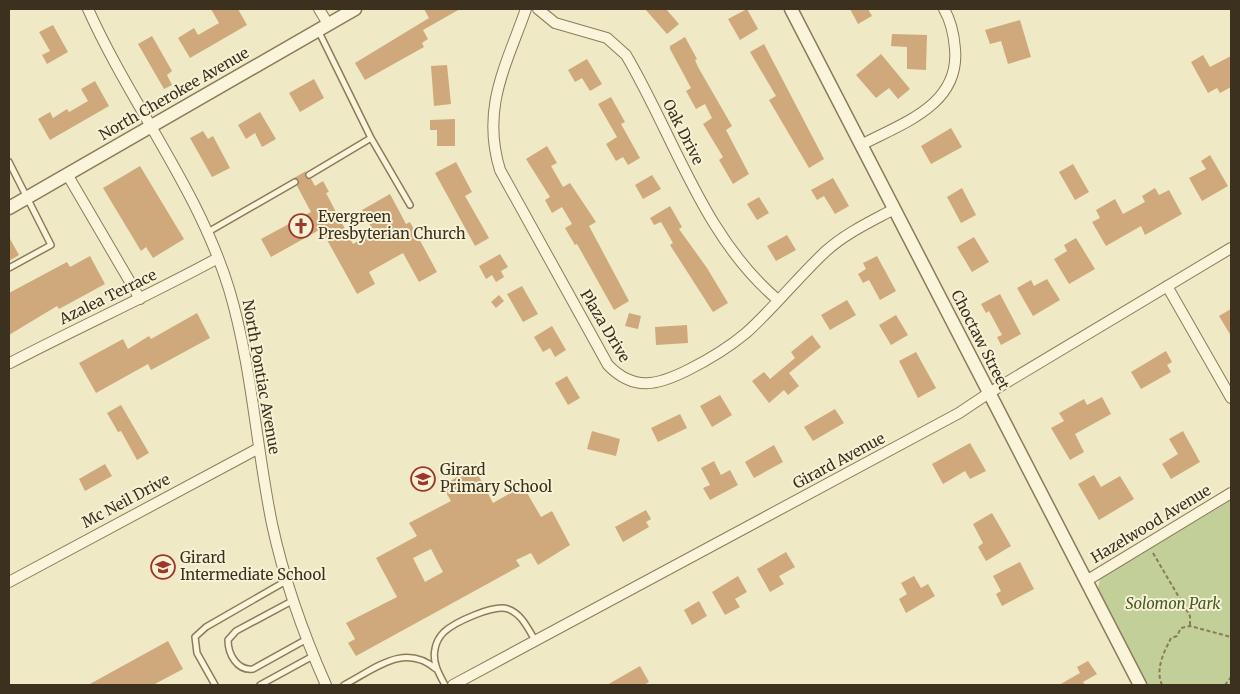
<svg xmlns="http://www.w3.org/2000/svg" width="1240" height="694" font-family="Merriweather,serif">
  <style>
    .green { fill: #c2cf99 }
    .building { fill: #cfa97b; fill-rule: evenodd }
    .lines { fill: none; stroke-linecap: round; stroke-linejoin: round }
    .service-casing { stroke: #8c7b5b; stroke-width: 8 }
    .minor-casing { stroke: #8c7b5b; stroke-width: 12 }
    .tertiary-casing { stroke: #8c7b5b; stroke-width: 15 }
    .path { stroke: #8c7b5b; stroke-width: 2; stroke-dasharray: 4 2.5; stroke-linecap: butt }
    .service { stroke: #faf4da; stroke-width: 5 }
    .minor { stroke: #faf4da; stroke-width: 10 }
    .tertiary { stroke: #faf4da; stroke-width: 12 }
    .labels { text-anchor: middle; stroke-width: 4; stroke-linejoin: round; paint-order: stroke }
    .street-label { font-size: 15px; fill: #3c311f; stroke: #f7f2d6 }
    .poi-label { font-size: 15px; fill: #3c311f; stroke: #f7f2d6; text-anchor: start }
    .park-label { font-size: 15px; font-style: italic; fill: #455925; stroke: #f7f2d6 }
  </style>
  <rect width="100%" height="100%" fill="#f0e9c6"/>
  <path class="green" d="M1231,500V685H1148L1098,588L1100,579L1104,576Z"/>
  <path class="building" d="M211,9H238L247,25L190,58L178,38L194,28L198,35L219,23Z
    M424,9H460L423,30L428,39L422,43L424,47L365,80L355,63L429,18Z
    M645,9H666L679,24L667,34Z
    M747,9L758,29L740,40L728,19Z
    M850,9H868L872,16L858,24Z
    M1020,20L1031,57L1008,64L1001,41L990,44L985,30Z
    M53,25L68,52L47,64L42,55L50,51L39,32Z
    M892,34L927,35L926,70L907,69V47L891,46Z
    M152,36L172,71L167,75L172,85L164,89L138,44Z
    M685,37L697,59L695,60L698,67L732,126L726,130L749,174L733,184L719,160L723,157L703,124L712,118L705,104L696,109L686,91L691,88L670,49V46Z
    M764,44L824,159L809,168L769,100L776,96L750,52Z
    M881,54L910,89L898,99L889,88L876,98L856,75Z
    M1203,55L1210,67L1231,56V87L1220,93L1217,88L1208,93L1191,62Z
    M587,59L602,84L590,91L582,78L575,82L568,70Z
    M447,65L451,104L434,106L431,66Z
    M314,79L324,98L300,112L289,93Z
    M95,81L109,106L50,140L38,119L50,112L53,118L67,109L69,112L88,101L81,89Z
    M611,97L625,122L621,124L640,158L628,165L623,157L616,161L606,144L617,137L598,104Z
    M260,112L276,139L262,147L255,133L246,139L238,125Z
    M455,119V146H437V130H430V120Z
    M951,128L962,147L931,164L921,146Z
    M203,131L208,139L213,136L230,168L212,177L190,138Z
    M547,146L557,163L551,166L563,187L570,183L596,222L589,226L629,301L614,310L577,244L575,245L565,228L572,224L562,207L552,213L545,200L550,197L526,159Z
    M1210,155L1228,186L1202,201L1189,178L1206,169L1201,161Z
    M456,162L472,192L465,196L489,238L475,246L435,173Z
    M1073,164L1089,192L1075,200L1059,172Z
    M140,166L184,239L153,258L146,247L141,251L103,188Z
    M306,171L305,177L311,179L315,186L323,181L329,192L326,193L353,244L374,232L362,210L390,194L406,224L410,222L437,272L419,282L403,253L369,272L375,284L357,294L321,229L271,257L261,239L311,212L297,186L299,180L294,178Z
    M652,175L661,189L643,199L635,185Z
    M833,178L849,206L835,214L824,196L817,200L811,190Z
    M962,188L976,215L961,223L947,197Z
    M1155,188L1159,195L1169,190L1182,214L1145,235L1141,226L1106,246L1092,222L1100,218L1096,210L1115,199L1123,214L1145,202L1142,196Z
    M759,197L769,213L757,220L747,204Z
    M670,206L682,227L679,229L707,268L728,303L713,312L670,245L673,243L661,222L654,225L650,218Z
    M787,235L796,250L776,261L767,246Z
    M9,237L19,255L9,261Z
    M974,237L989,262L972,272L957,247Z
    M1076,238L1095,269L1069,284L1054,259L1067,251L1064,245Z
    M500,254L508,267L501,271L504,277L496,282L492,275L486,279L479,266Z
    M90,256L105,284L59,309L57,306L9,335V293L67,262L70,267Z
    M877,256L896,291L880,300L869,280L863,283L858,274L866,269L863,263Z
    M1047,279L1060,300L1033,316L1017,288L1031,280L1034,286Z
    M522,286L538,314L523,322L507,294Z
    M1000,294L1021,334L1001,345L997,337L1002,335L989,311L986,313L981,304Z
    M499,295L504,301L496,308L491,302Z
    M847,300L856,315L830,330L821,315Z
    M1231,309V336L1219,316Z
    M197,313L210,338L151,370L148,364L96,393L79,363L123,339L128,349L149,336L151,339Z
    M629,313L641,316L638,329L625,326Z
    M896,315L908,335L891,345L879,325Z
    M687,325L688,343L656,345L655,327Z
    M552,326L566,350L555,357L550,348L543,352L534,337Z
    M812,335L821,347L789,373L799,386L788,395L784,390L769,403L752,381L764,372L770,379L795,358L791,352Z
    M1166,351L1172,362L1167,365L1171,372L1141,389L1131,372Z
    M916,352L936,388L918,398L899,361Z
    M567,376L580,398L568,405L555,383Z
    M720,395L732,415L712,427L700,406Z
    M1102,397L1111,414L1075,434L1084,452L1070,460L1051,428L1064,421L1059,413L1084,399L1087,405Z
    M121,405L149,453L137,460L121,431L118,432L107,413Z
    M835,409L844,423L813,441L804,427Z
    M680,414L687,428L658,442L651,428Z
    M592,431L620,439L616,456L587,449Z
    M1183,431L1200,462L1171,479L1162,464L1178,454L1169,439Z
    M970,443L986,471L970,479L965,471L943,484L932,464Z
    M774,445L783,462L754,478L745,462Z
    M714,461L721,475L730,470L738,485L710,500L703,488L710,485L701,468Z
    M105,464L112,476L85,491L79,479Z
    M474,467L493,503L523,486L541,517L552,511L570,545L538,565L531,553L516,560L520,566L356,656L348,643L355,639L346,623L397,597L376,558L417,536L409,523L451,501L442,486ZM431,549L443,572L425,582L413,558Z
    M1094,475L1101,487L1120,476L1134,499L1099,520L1078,484Z
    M646,510L651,519L646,522L649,527L623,542L615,527Z
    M992,513L1011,546L986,561L978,547L983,543L973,524Z
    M786,552L795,567L779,576L784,584L770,592L757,569Z
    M1020,562L1034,589L1002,606L996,594L1001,591L993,576Z
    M738,576L747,592L735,599L740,607L725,615L712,592Z
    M914,576L921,588L928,584L935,596L906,613L899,599L907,594L901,583Z
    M699,601L707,616L692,625L684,610Z
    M168,641L183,669L153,685H88Z
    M1088,661L1097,674L1083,682L1085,685H1059L1080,673L1077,667Z
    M640,666L649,682L644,685H607Z"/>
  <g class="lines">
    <g class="service-casing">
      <path id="service" d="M318,30L371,138L410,205
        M9,162L51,245L9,268
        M309,175L371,138
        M208,232L295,182
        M292,601L236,631L228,640C228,654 237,671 253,669L307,639
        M215,685L197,653L195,637L206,627L286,581
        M260,685L313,656
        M344,685C375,669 404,642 436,669
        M445,685C439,674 432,662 435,649C436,643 440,636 444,632C455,622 494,604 508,609C522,614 528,629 535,640"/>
    </g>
    <g class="minor-casing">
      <path id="minor" d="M88,9C131,105 198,188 229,289C252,366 256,446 272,524C284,580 303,633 326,685
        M319,9L328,24
        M526,9C506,66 481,108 500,170L608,365C634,392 658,385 688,370C708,360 728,348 746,333C774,308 798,277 826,251C846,233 870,222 894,209
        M538,9L555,23L607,38L626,55C675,138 703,237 778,300
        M861,145C903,123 960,105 955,49C954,35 951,21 944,9
        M67,174L140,299
        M1167,286L1231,398
        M10,363C79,327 150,295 218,258
        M1086,581L1231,493
        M9,582L259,448
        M453,685L959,413L989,393L1231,248"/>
    </g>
    <g class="tertiary-casing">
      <path id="tertiary" d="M791,9L1140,685
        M9,208L355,9"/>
    </g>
    <path class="path" d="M1153,553L1190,616V626
      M1162,685C1155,669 1164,652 1171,638L1177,636L1181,628L1190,626L1231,637
      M1225,685L1231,677"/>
    <use href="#service" class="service"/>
    <use href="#minor" class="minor"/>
    <use href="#tertiary" class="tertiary"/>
  </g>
  <defs>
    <g id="church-ring" transform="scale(1.25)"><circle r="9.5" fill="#f7f2d6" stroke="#9d3729" stroke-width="1.5"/><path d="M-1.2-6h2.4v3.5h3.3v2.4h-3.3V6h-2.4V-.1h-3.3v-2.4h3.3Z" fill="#9d3729"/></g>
    <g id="school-ring" transform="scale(1.25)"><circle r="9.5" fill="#f7f2d6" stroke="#9d3729" stroke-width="1.5"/><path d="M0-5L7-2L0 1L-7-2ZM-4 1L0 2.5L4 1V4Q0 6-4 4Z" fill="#9d3729"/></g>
  </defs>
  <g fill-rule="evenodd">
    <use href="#church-ring" x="301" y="226"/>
    <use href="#school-ring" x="423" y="479"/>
    <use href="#school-ring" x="163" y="567"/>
  </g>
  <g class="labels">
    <g class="street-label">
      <text transform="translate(174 94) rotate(-30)" y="5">North Cherokee Avenue</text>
      <text transform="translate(683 132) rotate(63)" y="5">Oak Drive</text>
      <text transform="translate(108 297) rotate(-26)" y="5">Azalea Terrace</text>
      <text transform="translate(605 326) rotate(59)" y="5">Plaza Drive</text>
      <text transform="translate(980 340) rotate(63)" y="5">Choctaw Street</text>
      <text transform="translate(261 377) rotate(80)" y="5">North Pontiac Avenue</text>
      <text transform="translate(839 461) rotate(-28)" y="5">Girard Avenue</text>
      <text transform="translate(126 501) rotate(-28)" y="5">Mc Neil Drive</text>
      <text transform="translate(1151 524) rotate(-31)" y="5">Hazelwood Avenue</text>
    </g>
    <g class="poi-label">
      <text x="318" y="222">Evergreen<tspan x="318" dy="17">Presbyterian Church</tspan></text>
      <text x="440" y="475">Girard<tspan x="440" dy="17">Primary School</tspan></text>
      <text x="180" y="563">Girard<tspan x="180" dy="17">Intermediate School</tspan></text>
    </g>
    <g class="park-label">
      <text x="1173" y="609">Solomon Park</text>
    </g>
  </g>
  <rect width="1240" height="694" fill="none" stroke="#3c311f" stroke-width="20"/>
</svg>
